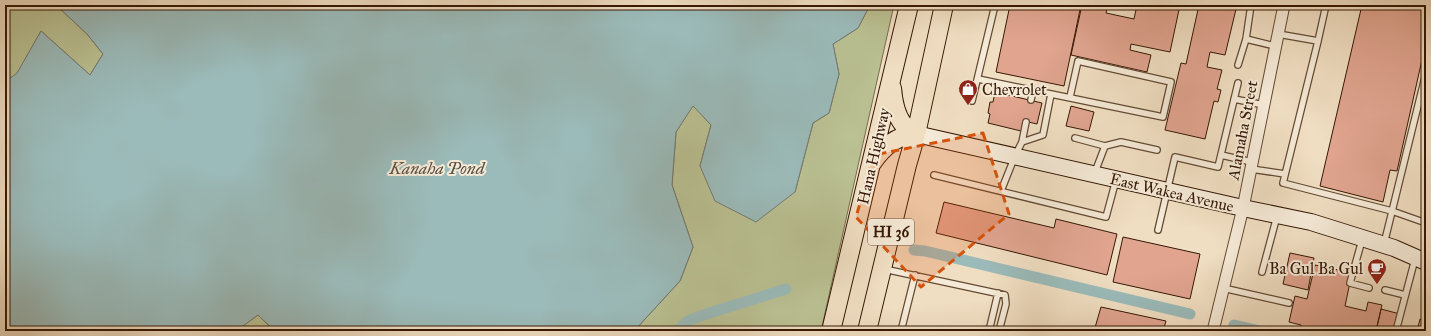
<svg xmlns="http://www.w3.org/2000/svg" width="1431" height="336" font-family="'IM FELL Great Primer',serif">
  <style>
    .green { fill: #bac193; stroke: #786c4c }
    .water { fill: #9bbbba; stroke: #737a72 }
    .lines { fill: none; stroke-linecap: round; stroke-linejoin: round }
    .canal { stroke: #9bbbba; stroke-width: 11 }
    .building { fill: #e0a48f; stroke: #361805 }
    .lane-casing { stroke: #644a34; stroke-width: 8 }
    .street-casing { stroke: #644a34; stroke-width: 13 }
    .secondary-casing { stroke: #361805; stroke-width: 18 }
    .primary-casing { stroke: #361805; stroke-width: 20 }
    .lane { stroke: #f5ead7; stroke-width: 5.5 }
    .street { stroke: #f5ead7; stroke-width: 11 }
    .secondary { stroke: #f5ead7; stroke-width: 16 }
    .primary { stroke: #f0dec2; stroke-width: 18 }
    .marked { fill: #d6520b; fill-opacity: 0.2; stroke: #d6520b; stroke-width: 3; stroke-dasharray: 8 5; stroke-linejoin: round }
    .labels { text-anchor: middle; stroke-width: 4; stroke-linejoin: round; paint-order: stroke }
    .shield { fill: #f5ead7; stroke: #6f5744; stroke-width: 1 }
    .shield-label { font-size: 15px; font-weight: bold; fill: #361805 }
    .poi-label { font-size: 16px; fill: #361805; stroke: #f5ead7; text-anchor: start }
    .street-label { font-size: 16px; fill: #361805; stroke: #f5ead7 }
    .water-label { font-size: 17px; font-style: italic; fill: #595144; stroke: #f5ead7 }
  </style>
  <rect width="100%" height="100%" fill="#f0dec2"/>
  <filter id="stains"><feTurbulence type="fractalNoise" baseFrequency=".005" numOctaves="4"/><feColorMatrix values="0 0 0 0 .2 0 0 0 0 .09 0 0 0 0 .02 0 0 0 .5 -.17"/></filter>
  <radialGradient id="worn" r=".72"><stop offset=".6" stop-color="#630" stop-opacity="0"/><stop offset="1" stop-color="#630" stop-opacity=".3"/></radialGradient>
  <path class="green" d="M5,5H56L87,34L103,54L90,75L41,31L17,74L5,82Z
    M870,5H894L821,331H634L680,281L693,247L672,185L676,132L693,105L711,125L700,166L795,192L813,123L829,113L839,74L833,44L858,28Z
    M258,315L274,331H236Z"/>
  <path class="water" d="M56,5H870L858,28L833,44L839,74L829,113L813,123L795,192L756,222L715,201L700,166L711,125L693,106L676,132L672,185L693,247L680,281L634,331H275L258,315L236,331H5V82L17,73L41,31L90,75L103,54L87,34Z"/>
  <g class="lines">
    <path class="canal" d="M914,250L925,251L1190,314
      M1234,325L1260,331
      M677,331L688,321L703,315L786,289"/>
  </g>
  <path class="building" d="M1010,5H1081L1064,86L996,72Z
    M1082,5H1108L1106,13L1134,19L1137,5H1180L1170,52L1131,44L1130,50L1151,55L1147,72L1071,55Z
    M1199,5H1237L1225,55L1210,52L1207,67L1222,70L1217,89L1221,90L1218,102L1214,101L1205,139L1165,130L1181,63L1186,64Z
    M1362,5H1426V42L1397,171L1390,170L1383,202L1320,186Z
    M995,92L1042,103L1037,124L1024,121L1021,131L988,123L990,114L988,113L990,102H993Z
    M1071,106L1094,112L1089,131L1066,126Z
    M944,202L1054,228L1056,219L1117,234L1107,275L936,233Z
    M1123,237L1200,254L1190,299L1113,282Z
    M1290,253L1314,258L1308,290L1283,284Z
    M1315,265L1352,273L1345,306L1366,311L1368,302L1382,305L1376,331H1300L1301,325L1289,322L1295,296L1307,299Z
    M1101,307L1166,321L1163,331H1094Z
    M1381,309L1400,314L1395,331H1376Z
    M1420,319L1426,321V331H1417Z"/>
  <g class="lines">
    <g class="lane-casing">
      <path id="lane" d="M1278,34L1318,41L1283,183L1392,211L1426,223
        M1246,39L1275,46
        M1318,41L1326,5
        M1238,65L1246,39L1251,5
        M978,79L1051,94L1043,135L1022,142L1015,156L1001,191
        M1051,94L1163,117L1171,82L1078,61L1070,97
        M1234,99L1264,105
        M1031,100L1033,90
        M972,101L995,5
        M1075,138L1105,146L1095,172
        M1022,142L1026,122
        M1105,146L1121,142L1157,150
        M1221,155L1252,162
        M1251,169L1285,174
        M934,175L1106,217L1116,180
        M1158,230L1175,157L1218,167L1238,83
        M1362,240L1350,283L1369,288
        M1384,244L1426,73
        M884,269L1005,295L1006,304L999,331
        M1262,272L1277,216
        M1223,288L1289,303
        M1385,290L1405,295
        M901,331L915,275
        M989,331L998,293
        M1396,331L1415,259"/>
    </g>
    <g class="street-casing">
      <path id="street" d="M1213,331L1243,208L1284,5"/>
    </g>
    <g class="secondary-casing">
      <path id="secondary" d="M916,134L1243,208L1311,222L1394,248L1426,262"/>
    </g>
    <g class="primary-casing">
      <path id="primary" d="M892,88C893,100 895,114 903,124C906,128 912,131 916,134
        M872,163C882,148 897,135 916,134
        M831,331L909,5
        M867,331L907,165L916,134L944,5"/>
    </g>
    <use href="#lane" class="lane"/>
    <use href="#street" class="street"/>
    <use href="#secondary" class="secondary"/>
    <use href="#primary" class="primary"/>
  </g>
  <path class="marked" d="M983,133L1009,214L921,287L856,217L874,155Z"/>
  <defs>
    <g id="shop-pin" transform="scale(1)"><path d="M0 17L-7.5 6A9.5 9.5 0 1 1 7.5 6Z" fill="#8f2418" stroke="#f5ead7"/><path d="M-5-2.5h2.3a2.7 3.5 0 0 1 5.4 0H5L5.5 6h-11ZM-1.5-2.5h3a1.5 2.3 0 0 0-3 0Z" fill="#fff"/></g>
    <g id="cafe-pin" transform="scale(1)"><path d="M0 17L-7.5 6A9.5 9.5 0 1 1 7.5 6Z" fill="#8f2418" stroke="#f5ead7"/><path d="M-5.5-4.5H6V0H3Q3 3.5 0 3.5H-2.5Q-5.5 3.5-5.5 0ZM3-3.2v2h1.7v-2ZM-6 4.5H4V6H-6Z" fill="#fff"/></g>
  </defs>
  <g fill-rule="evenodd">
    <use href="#shop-pin" x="968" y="89"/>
    <use href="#cafe-pin" x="1377" y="268"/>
  </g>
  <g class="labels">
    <rect class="shield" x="868" y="219" width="46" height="26" rx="3"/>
    <g class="shield-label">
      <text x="891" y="237">HI 36</text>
    </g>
    <g class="poi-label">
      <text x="982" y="95">Chevrolet</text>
      <text x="1363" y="274" text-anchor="end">Ba Gul Ba Gul</text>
    </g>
    <g class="street-label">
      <text transform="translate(1242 130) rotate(-79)" y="6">Alamaha Street</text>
      <text transform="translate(873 156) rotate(-77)" y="6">Hana Highway</text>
      <text transform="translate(1172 192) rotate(13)" y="6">East Wakea Avenue</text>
    </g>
    <g class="water-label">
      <text x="437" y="174">Kanaha Pond</text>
    </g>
  </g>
  <rect width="1431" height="336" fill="none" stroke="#f0dec2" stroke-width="20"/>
  <rect x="6" y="6" width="1419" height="324" fill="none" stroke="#361805" stroke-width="2"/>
  <rect x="10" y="10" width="1411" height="316" fill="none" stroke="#361805"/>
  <rect width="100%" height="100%" filter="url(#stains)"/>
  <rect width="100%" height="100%" fill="url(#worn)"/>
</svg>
